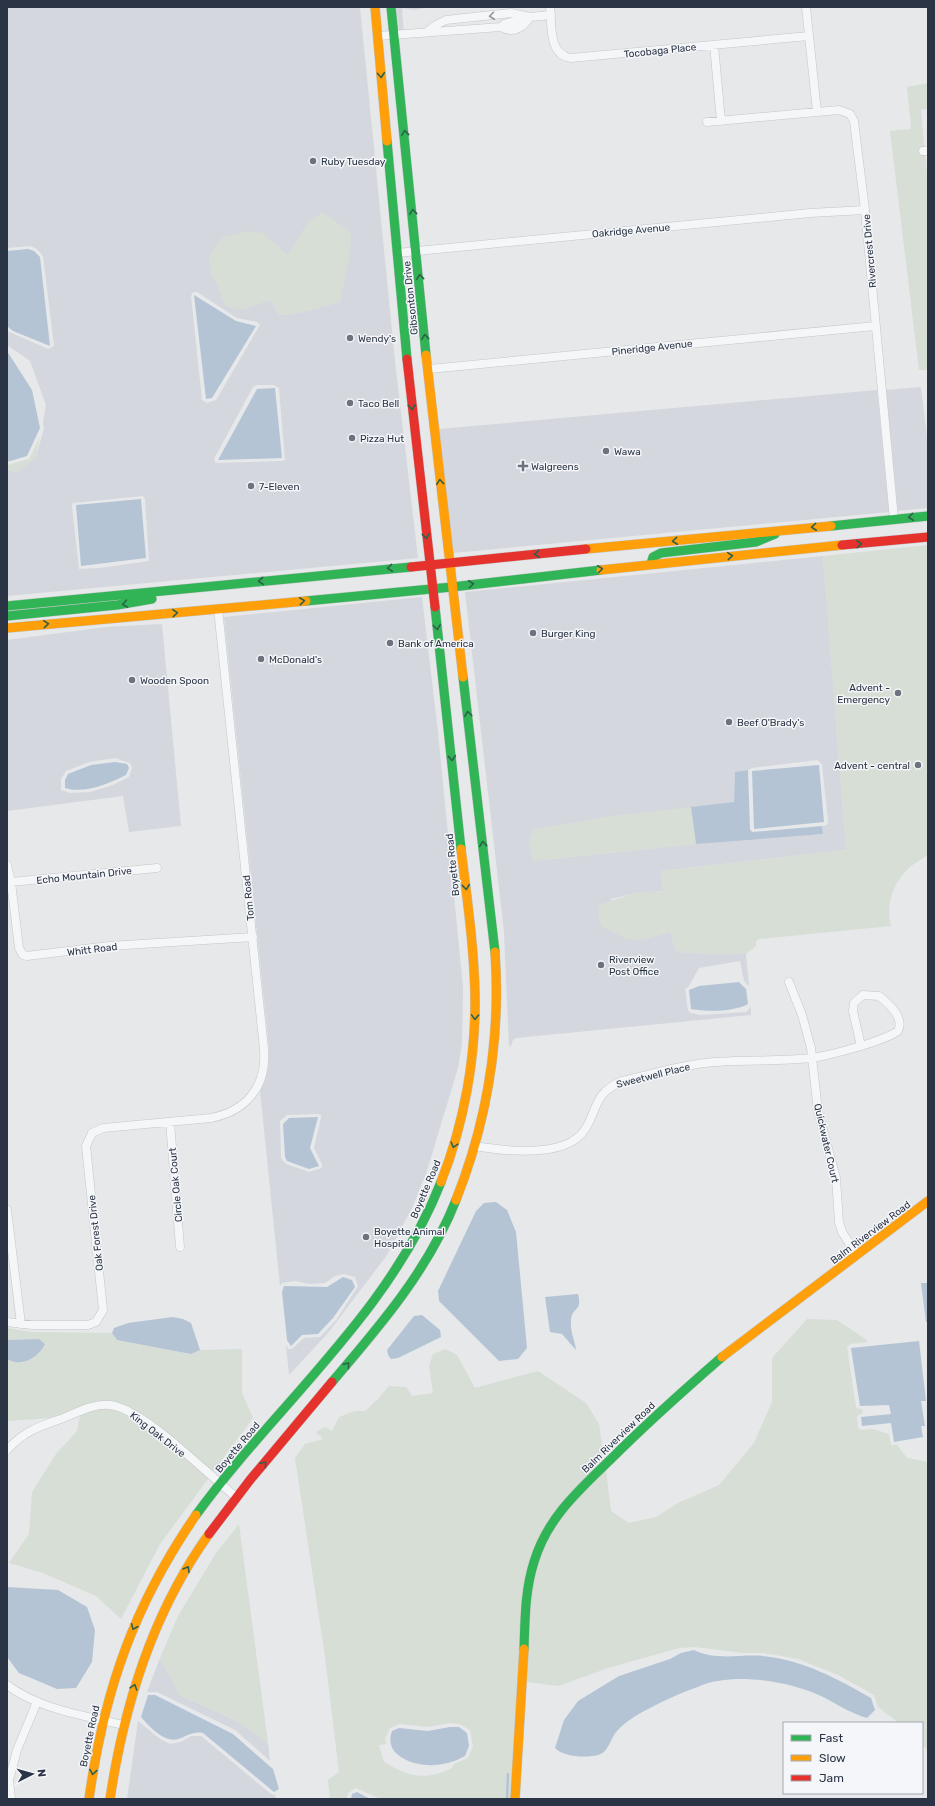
<svg xmlns="http://www.w3.org/2000/svg" width="935" height="1806" font-family="Rubik,sans-serif">
  <style>
    .built { fill: #d4d7dd; fill-rule: evenodd }
    .green { fill: #d6ded6; fill-rule: evenodd }
    .water { fill: #b4c4d5 }
    .lines { fill: none; stroke-linecap: round; stroke-linejoin: round }
    .stream { stroke: #b4c4d5; stroke-width: 2.5 }
    .street-casing { stroke: #c4c6c8; stroke-width: 9 }
    .fast-casing { stroke: #c4c6c8; stroke-width: 10 }
    .slow-casing { stroke: #c4c6c8; stroke-width: 10 }
    .jam-casing { stroke: #c4c6c8; stroke-width: 10 }
    .street { stroke: #f5f6f7; stroke-width: 8 }
    .fast { stroke: #30b455; stroke-width: 9 }
    .slow { stroke: #ff9f0a; stroke-width: 9 }
    .jam { stroke: #e5322d; stroke-width: 9 }
    .oneway { stroke: #90959e }
    .oneway2 { stroke: #2d614b }
    .poi-dot { fill: #6c737f; stroke: #f4f6f9; stroke-width: 1.5 }
    .labels { text-anchor: middle; stroke-width: 3; stroke-linejoin: round; paint-order: stroke }
    .street-label { font-size: 10px; fill: #2b3445; stroke: #f4f6f9 }
    .poi-label { font-size: 10px; fill: #2b3445; stroke: #f4f6f9; text-anchor: start }
  </style>
  <rect width="100%" height="100%" fill="#e6e8ea"/>
  <path class="built" d="M7,7H360L395,361L418,558L7,596V470L17,472L36,457L44,428L43,422L46,405L30,361L7,345V331L48,349L54,346L43,256L37,249L30,246L7,248ZM323,213L350,232L340,302L298,313L279,315L271,300L225,305L219,287L211,273L288,256L309,221ZM193,292H197L237,318L257,322L260,325L216,400L207,403L202,400L191,296ZM257,385H274L279,388L285,460L282,461L216,463L214,459L253,387ZM143,496L145,499L149,561L100,568L79,569L72,506L73,503Z
    M396,7H430L414,10L403,8L402,12L404,31H399Z
    M921,387L928,445V508L898,511L886,390Z
    M877,390L889,512L453,553L439,429Z
    M823,556L846,850L661,871L663,891L636,893L611,899V929L618,934L647,938L671,932L675,950L683,953L746,954L749,986L744,981L740,961L699,968L689,986L685,989L688,1011L691,1013L700,1015L746,1012L751,1007V1015L516,1038L513,1040L511,1046H509L504,932L465,592ZM817,760L822,764L828,822L827,825L822,826L823,834L733,840L532,861L533,830L606,817L734,803L735,772L748,770L752,768Z
    M422,597L438,732L463,987L462,1044L458,1068L426,1174L412,1208L387,1255L328,1333L289,1375L286,1345L288,1349H292L304,1338L320,1337L337,1319L358,1286L355,1277L343,1274L335,1276L325,1283L309,1284L295,1281L282,1283L280,1286L260,1091L268,1070L269,1049L224,617ZM318,1114L321,1115V1118L314,1148L322,1164V1168L309,1172L286,1164L281,1158L280,1121L287,1115Z
    M162,624L181,826L129,832L123,796L7,811V640L106,627ZM115,758L130,763L132,768L129,777L113,785L90,792L70,793L61,790V779L66,771L89,762Z
    M160,1658L180,1695L239,1722L268,1743L270,1761L235,1730L157,1692H147Z
    M138,1721L160,1739L170,1744L181,1742L191,1736H201L271,1794L275,1795L276,1799H127Z"/>
  <path class="green" d="M928,83V108L921,110L928,185V370H919L890,131L910,129L911,126L907,87Z
    M323,213L351,232L350,254L340,302L298,313L279,315L271,300L241,310L225,306L219,287L211,273L209,254L223,237L247,231L263,233L288,255L309,221Z
    M40,437L36,457L17,472L7,470V465L29,459Z
    M928,545V855C921,860 912,864 907,870C892,885 886,905 891,926L759,939L756,941V946L746,954L683,953L675,950L671,932C659,935 643,942 631,940C620,939 614,929 603,928L599,922L598,905L636,893L663,891L661,871L846,850L823,556Z
    M691,807L696,844L532,861L529,840L533,830L606,817Z
    M807,1319L837,1320L867,1340V1342L850,1344L847,1347L856,1407L858,1409H862L863,1413L857,1416L858,1428L861,1430L873,1429L889,1434L891,1445H897L907,1458L928,1462V1750L922,1745V1723H899L878,1707L874,1695L838,1675L798,1659L764,1653H744L694,1647L679,1648L608,1668L559,1686L527,1682C530,1631 526,1574 553,1528C566,1506 587,1488 606,1470L611,1511L629,1523L656,1517L678,1503L719,1485L754,1443L772,1402V1358Z
    M7,1328L32,1332L112,1333L117,1340L191,1354L200,1350L242,1349V1393L253,1418L160,1544L121,1619L96,1596L43,1573L9,1563L29,1534L32,1492L56,1454L77,1431L80,1416L7,1421V1359L22,1363L34,1358L39,1339L7,1340Z
    M445,1349L457,1355L475,1388L538,1371L586,1403L599,1424L604,1459L536,1542L511,1799H381L356,1788L348,1793L347,1799H330L328,1780L339,1772L325,1657L295,1458L305,1444L323,1439L316,1432L325,1427L332,1431L339,1417L355,1411H365L378,1399L389,1386L406,1387L412,1396L433,1393L429,1366L433,1354ZM450,1723L460,1724L470,1730L473,1746L468,1758L454,1764L452,1768C425,1781 409,1777 384,1762L379,1745L387,1744L385,1739L390,1728L400,1724L428,1727Z
    M239,1524L268,1743L239,1722L180,1695L160,1658L178,1616L216,1553Z"/>
  <path class="water" d="M28,249L34,251L40,257L50,346L13,331L7,326V251Z
    M194,295L236,321L256,326L212,398L206,399Z
    M7,351L32,390L40,428L27,456L7,462Z
    M275,388L282,458L218,460L257,389Z
    M141,499L146,558L81,566L76,505Z
    M115,762L127,764L129,768L126,775C108,784 85,794 65,788V780L68,774L91,765Z
    M819,765L824,822L754,829L752,771Z
    M748,770L750,829L752,832L822,826L823,834L696,844L691,807L734,802L735,772Z
    M739,982L746,989L748,1004C733,1012 708,1012 691,1009L689,990L699,986Z
    M318,1117L310,1148L319,1166L309,1169L287,1161L285,1157L283,1124L289,1118Z
    M496,1202L507,1210L516,1232L527,1348L518,1359L499,1361L439,1301L438,1291L476,1211L484,1203Z
    M343,1277L352,1280L355,1287L333,1318L318,1334L302,1335L291,1346L287,1340L282,1292L284,1286L327,1287Z
    M921,1283H928V1322H926Z
    M578,1294C583,1313 571,1306 571,1322C570,1331 575,1341 576,1350L562,1334L550,1332L545,1297Z
    M422,1315L440,1330L441,1337L398,1358L391,1359L388,1355L387,1350L414,1316Z
    M173,1317L183,1319L191,1323L200,1350L191,1354L117,1340L112,1333L114,1328L128,1323Z
    M39,1339L45,1344C38,1358 22,1368 7,1359V1340Z
    M919,1341L926,1401H921L925,1426H921L923,1437L894,1442L891,1423L862,1426L861,1417L891,1414L889,1405L860,1406L851,1348Z
    M7,1587L58,1590L87,1607L95,1630L92,1662L76,1688L57,1689L19,1673L7,1657Z
    M694,1650C716,1661 740,1654 763,1656C803,1660 838,1679 871,1698L875,1710L867,1718C850,1713 837,1704 821,1696C789,1681 733,1672 700,1686C678,1694 633,1713 618,1730C610,1737 610,1752 598,1755C586,1758 563,1757 555,1748L564,1720L578,1701L619,1676L670,1659L681,1653Z
    M148,1695H155L233,1734L273,1769L279,1789L274,1792L203,1733C192,1731 188,1736 178,1739C164,1743 150,1727 141,1717Z
    M450,1727H459L467,1733L469,1746L465,1756C444,1768 415,1769 397,1754C390,1748 389,1739 392,1731L399,1728L428,1731Z
    M357,1792L370,1799H351L352,1794Z"/>
  <g class="lines">
    <path class="stream" d="M507,1799L508,1774"/>
    <g class="street-casing">
      <path id="street" d="M550,7C552,24 548,55 571,58L809,36
        M806,7L817,112
        M501,27L504,24L530,17L551,15
        M427,32L436,25L446,20L511,13L530,17
        M378,36L501,27C513,34 523,28 530,17
        M714,45L721,121
        M707,122L839,110L850,114L854,121L865,210L894,519
        M923,151H928
        M397,253L810,213L865,210
        M429,369L875,326
        M7,865L11,882L19,948L23,955L27,956L109,946L253,937
        M11,882L157,868
        M789,982L802,1015L811,1048L818,1111L836,1178L839,1222L842,1232L857,1255
        M170,1122L180,1247
        M475,1146C505,1151 568,1159 586,1128C599,1105 594,1094 622,1081C650,1075 677,1066 705,1063C740,1059 776,1062 811,1058C829,1056 847,1050 864,1045C876,1041 888,1038 898,1031C905,1017 888,1003 879,996L863,995L854,1003L853,1011L861,1046
        M7,1210L21,1324
        M7,1322L32,1325H88L96,1322L103,1310L86,1146L92,1133L103,1128L211,1118C246,1111 267,1087 264,1049L218,609
        M7,1450C24,1431 38,1427 61,1419C76,1413 94,1403 110,1405C144,1409 207,1474 236,1497
        M7,1685C41,1710 83,1715 123,1725
        M11,1799L9,1780L17,1750L37,1702"/>
    </g>
    <g class="fast-casing">
      <path id="fast" d="M391,7L426,355
        M387,141L407,359
        M831,526L928,516
        M651,564L653,557L661,553L756,542L775,534
        M306,601L452,587L601,570
        M7,606L411,567
        M435,607L461,849
        M7,616L117,605L152,599
        M463,677L495,952
        M332,1382C380,1326 429,1269 456,1200
        M196,1515C277,1404 390,1313 441,1182
        M524,1649C525,1619 525,1590 534,1562C547,1518 579,1490 611,1459C647,1423 684,1390 722,1357"/>
    </g>
    <g class="slow-casing">
      <path id="slow" d="M375,7L387,141
        M426,355L463,677
        M586,549L831,526
        M601,570L842,545
        M7,628L306,601
        M441,1182C464,1124 476,1058 475,995C474,946 467,898 461,849
        M456,1200C488,1119 501,1038 495,952
        M722,1357L928,1201
        M89,1799C104,1691 134,1605 196,1515
        M110,1799C124,1705 153,1612 209,1534
        M515,1799L524,1649"/>
    </g>
    <g class="jam-casing">
      <path id="jam" d="M407,359L435,607
        M842,545L928,537
        M411,567L586,549
        M209,1534L250,1480L332,1382"/>
    </g>
    <use href="#street" class="street"/>
    <use href="#fast" class="fast"/>
    <use href="#slow" class="slow"/>
    <use href="#jam" class="jam"/>
  </g>
  <defs><path id="oneway-chevron" d="M-2-3.5L2.5 0L-2 3.5" fill="none" stroke-width="1.6" stroke-linecap="round" stroke-linejoin="round"/></defs>
  <use class="oneway" href="#oneway-chevron" transform="translate(492 16) rotate(173)"/>
  <g class="oneway2">
    <use href="#oneway-chevron" transform="translate(381 75) rotate(85)"/>
    <use href="#oneway-chevron" transform="translate(405 133) rotate(-96)"/>
    <use href="#oneway-chevron" transform="translate(413 212) rotate(-96)"/>
    <use href="#oneway-chevron" transform="translate(420 277) rotate(-96)"/>
    <use href="#oneway-chevron" transform="translate(425 337) rotate(-96)"/>
    <use href="#oneway-chevron" transform="translate(412 407) rotate(84)"/>
    <use href="#oneway-chevron" transform="translate(440 482) rotate(-96)"/>
    <use href="#oneway-chevron" transform="translate(911 517) rotate(174)"/>
    <use href="#oneway-chevron" transform="translate(814 527) rotate(174)"/>
    <use href="#oneway-chevron" transform="translate(426 536) rotate(84)"/>
    <use href="#oneway-chevron" transform="translate(675 541) rotate(174)"/>
    <use href="#oneway-chevron" transform="translate(859 544) rotate(-5)"/>
    <use href="#oneway-chevron" transform="translate(537 554) rotate(175)"/>
    <use href="#oneway-chevron" transform="translate(730 556) rotate(-5)"/>
    <use href="#oneway-chevron" transform="translate(390 568) rotate(174)"/>
    <use href="#oneway-chevron" transform="translate(600 569) rotate(-7)"/>
    <use href="#oneway-chevron" transform="translate(261 581) rotate(175)"/>
    <use href="#oneway-chevron" transform="translate(471 584) rotate(-7)"/>
    <use href="#oneway-chevron" transform="translate(302 601) rotate(-6)"/>
    <use href="#oneway-chevron" transform="translate(125 604) rotate(170)"/>
    <use href="#oneway-chevron" transform="translate(175 613) rotate(-5)"/>
    <use href="#oneway-chevron" transform="translate(46 624) rotate(-5)"/>
    <use href="#oneway-chevron" transform="translate(437 627) rotate(83)"/>
    <use href="#oneway-chevron" transform="translate(468 714) rotate(-97)"/>
    <use href="#oneway-chevron" transform="translate(452 758) rotate(84)"/>
    <use href="#oneway-chevron" transform="translate(483 844) rotate(-96)"/>
    <use href="#oneway-chevron" transform="translate(466 887) rotate(84)"/>
    <use href="#oneway-chevron" transform="translate(475 1017) rotate(92)"/>
    <use href="#oneway-chevron" transform="translate(454 1145) rotate(106)"/>
    <use href="#oneway-chevron" transform="translate(347 1365) rotate(-50)"/>
    <use href="#oneway-chevron" transform="translate(264 1464) rotate(-50)"/>
    <use href="#oneway-chevron" transform="translate(187 1569) rotate(-59)"/>
    <use href="#oneway-chevron" transform="translate(134 1627) rotate(113)"/>
    <use href="#oneway-chevron" transform="translate(134 1687) rotate(-72)"/>
    <use href="#oneway-chevron" transform="translate(93 1772) rotate(99)"/>
  </g>
  <g class="poi-dot">
    <circle cx="313" cy="161" r="4"/>
    <circle cx="350" cy="338" r="4"/>
    <circle cx="350" cy="403" r="4"/>
    <circle cx="352" cy="438" r="4"/>
    <circle cx="606" cy="451" r="4"/>
    <path d="M521 460h4v4h4v4h-4v4h-4v-4h-4v-4h4z"/>
    <circle cx="251" cy="486" r="4"/>
    <circle cx="533" cy="633" r="4"/>
    <circle cx="390" cy="643" r="4"/>
    <circle cx="261" cy="659" r="4"/>
    <circle cx="132" cy="680" r="4"/>
    <circle cx="898" cy="693" r="4"/>
    <circle cx="729" cy="722" r="4"/>
    <circle cx="918" cy="765" r="4"/>
    <circle cx="601" cy="965" r="4"/>
    <circle cx="366" cy="1237" r="4"/>
  </g>
  <g class="labels">
    <g class="street-label">
      <text transform="translate(660 50) rotate(-6)" y="4">Tocobaga Place</text>
      <text transform="translate(631 230) rotate(-5)" y="4">Oakridge Avenue</text>
      <text transform="translate(869 251) rotate(-95)" y="4">Rivercrest Drive</text>
      <text transform="translate(410 298) rotate(-96)" y="4">Gibsonton Drive</text>
      <text transform="translate(652 347) rotate(-6)" y="4">Pineridge Avenue</text>
      <text transform="translate(452 865) rotate(-96)" y="4">Boyette Road</text>
      <text transform="translate(84 875) rotate(-6)" y="4">Echo Mountain Drive</text>
      <text transform="translate(248 898) rotate(-96)" y="4">Tom Road</text>
      <text transform="translate(92 949) rotate(-7)" y="4">Whitt Road</text>
      <text transform="translate(653 1075) rotate(-14)" y="4">Sweetwell Place</text>
      <text transform="translate(827 1143) rotate(77)" y="4">Quickwater Court</text>
      <text transform="translate(175 1185) rotate(-95)" y="4">Circle Oak Court</text>
      <text transform="translate(425 1189) rotate(-67)" y="4">Boyette Road</text>
      <text transform="translate(870 1232) rotate(-37)" y="4">Balm Riverview Road</text>
      <text transform="translate(95 1233) rotate(-96)" y="4">Oak Forest Drive</text>
      <text transform="translate(158 1434) rotate(38)" y="4">King Oak Drive</text>
      <text transform="translate(618 1437) rotate(-44)" y="4">Balm Riverview Road</text>
      <text transform="translate(237 1447) rotate(-50)" y="4">Boyette Road</text>
      <text transform="translate(89 1736) rotate(-78)" y="4">Boyette Road</text>
    </g>
    <g class="poi-label">
      <text x="321" y="165">Ruby Tuesday</text>
      <text x="358" y="342">Wendy's</text>
      <text x="358" y="407">Taco Bell</text>
      <text x="360" y="442">Pizza Hut</text>
      <text x="614" y="455">Wawa</text>
      <text x="531" y="470">Walgreens</text>
      <text x="259" y="490">7-Eleven</text>
      <text x="541" y="637">Burger King</text>
      <text x="398" y="647">Bank of America</text>
      <text x="269" y="663">McDonald's</text>
      <text x="140" y="684">Wooden Spoon</text>
      <text x="890" y="691" text-anchor="end">Advent -<tspan x="890" dy="12">Emergency</tspan></text>
      <text x="737" y="726">Beef O'Brady's</text>
      <text x="910" y="769" text-anchor="end">Advent - central</text>
      <text x="609" y="963">Riverview<tspan x="609" dy="12">Post Office</tspan></text>
      <text x="374" y="1235">Boyette Animal<tspan x="374" dy="12">Hospital</tspan></text>
    </g>
  </g>
  <rect width="935" height="1806" fill="none" stroke="#2b3445" stroke-width="16"/>
  <rect x="783" y="1722" width="140" height="72" fill="#f4f6f9" stroke="#a4a8b1"/>
  <rect x="791" y="1735" width="20" height="6" fill="#30b455" stroke="#a4a8b1"/>
  <text x="819" y="1742" font-size="12" fill="#2b3445">Fast</text>
  <rect x="791" y="1755" width="20" height="6" fill="#ff9f0a" stroke="#a4a8b1"/>
  <text x="819" y="1762" font-size="12" fill="#2b3445">Slow</text>
  <rect x="791" y="1775" width="20" height="6" fill="#e5322d" stroke="#a4a8b1"/>
  <text x="819" y="1782" font-size="12" fill="#2b3445">Jam</text>
  <g transform="translate(32 1774) rotate(84)" stroke="#f4f6f9" stroke-width="3" paint-order="stroke">
  <path d="M0-3L7 15L0 10L-7 15Z" fill="#2b3445"/>
  <text y="-6" font-size="11" font-weight="bold" text-anchor="middle" fill="#2b3445">N</text>
  </g>
</svg>
